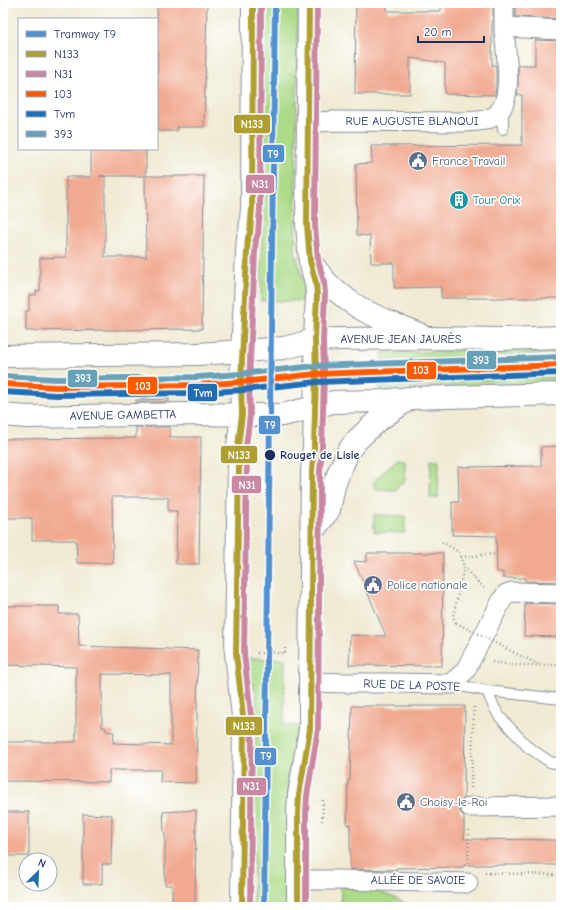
<svg xmlns="http://www.w3.org/2000/svg" width="564" height="910" font-family="'Comic Neue',sans-serif">
  <style>
    .green { fill: #acda87; stroke: #648472 }
    .building { fill: #f1aa92; fill-rule: evenodd }
    .lines { fill: none; stroke-linecap: round; stroke-linejoin: round }
    .lane-casing { stroke: #868c98; stroke-width: 12 }
    .street-casing { stroke: #868c98; stroke-width: 21 }
    .primary-casing { stroke: #868c98; stroke-width: 24 }
    .path { stroke: #868c98; stroke-width: 2.5; stroke-dasharray: 1 3; stroke-linecap: butt }
    .lane { stroke: #fff; stroke-width: 10 }
    .street { stroke: #fff; stroke-width: 19 }
    .primary { stroke: #fff; stroke-width: 22 }
    .path-bridge { stroke: #868c98; stroke-width: 2.5; stroke-dasharray: 1 3; stroke-linecap: butt }
    .bus-1-casing { stroke: #fff; stroke-width: 9 }
    .bus-2-casing { stroke: #fff; stroke-width: 9 }
    .bus-3-casing { stroke: #fff; stroke-width: 9 }
    .bus-4-casing { stroke: #fff; stroke-width: 9 }
    .bus-5-casing { stroke: #fff; stroke-width: 9 }
    .bus-1 { stroke: #af9f33; stroke-width: 6 }
    .bus-2 { stroke: #c988a2; stroke-width: 6 }
    .bus-3 { stroke: #ff5a00; stroke-width: 6 }
    .bus-4 { stroke: #216eb4; stroke-width: 6 }
    .bus-5 { stroke: #67a1b8; stroke-width: 6 }
    .tram-1-casing { stroke: #fff; stroke-width: 9 }
    .tram-1 { stroke: #5291ce; stroke-width: 6 }
    .stop-dot { fill: #1b2f5e; stroke: #fff; stroke-width: 1.5 }
    .labels { text-anchor: middle; stroke-width: 3.5; stroke-linejoin: round; paint-order: stroke }
    .street-label { font-size: 12px; fill: #1b2f5e; stroke: #fff }
    .service-label { font-size: 12px; fill: #4e5e75; stroke: #fff; text-anchor: start }
    .culture-label { font-size: 12px; fill: #0d838f; stroke: #fff; text-anchor: start }
    .stop-label { font-size: 12px; font-weight: bold; fill: #1b2f5e; stroke: #fff; text-anchor: start }
    .line-badge { stroke: #fff; stroke-width: 1.5 }
    .badge-label { font-size: 11px; text-anchor: middle; font-weight: bold; fill: #fff }
  </style>
  <rect width="100%" height="100%" fill="#fff"/>
  <filter id="ink" filterUnits="userSpaceOnUse"><feTurbulence type="fractalNoise" baseFrequency=".025" numOctaves="2"/><feDisplacementMap in="SourceGraphic" scale="8" xChannelSelector="R" yChannelSelector="G"/><feConvolveMatrix kernelMatrix="1 2 1 2 8 2 1 2 1" color-interpolation-filters="sRGB"/></filter>
  <filter id="wash" filterUnits="userSpaceOnUse"><feTurbulence type="fractalNoise" baseFrequency=".012" numOctaves="4" result="noise"/><feDisplacementMap in="SourceGraphic" scale="16" xChannelSelector="R" yChannelSelector="G"/><feGaussianBlur stdDeviation="0.9" result="paint"/><feColorMatrix in="noise" values="0 0 0 0 0 0 0 0 0 0 0 0 0 0 0 0 0 1.4 0 .05"/><feComposite in="paint" operator="in"/></filter>
  <g filter="url(#wash)">
    <rect width="100%" height="100%" fill="#f0ead3"/>
    <path class="green" d="M264,3H298L295,256L297,257L304,287V301H261Z
      M561,348V353L382,360V353Z
      M561,377V384L379,389V383Z
      M397,459L405,460V480L395,490L374,489V481Z
      M431,459L439,460L438,498H430Z
      M374,515L405,516V533L374,532Z
      M246,658L285,659L284,726H299L298,744L289,772L287,907H253L256,690L254,689Z
      M341,886C354,888 369,888 382,893C391,896 402,901 410,907H341Z"/>
    <g id="blocks">
      <path class="building" d="M157,3H207L204,127H177V131H158Z
        M356,3H387V11H441V3H493V21H492V65H496V85L495,95L445,94V63L410,58V94H355Z
        M515,3H561V19L515,17Z
        M535,40L561,41V298H441V287L394,288V263H371L370,236L357,235L356,164L372,163L371,146L522,145V95H517L518,86V65H535Z
        M91,149H146V176H204L202,329L26,331V311H29V295H36V291H40V258L66,257V177H91ZM99,176H145L146,257H105V176Z
        M169,399V402H136V400Z
        M136,427H170V437H201L199,564H176L177,511H168V497H112L113,563H77L76,540H32V518H5L3,439L136,438Z
        M561,446V582L525,581V578H503V572H497L496,536L452,535V502H459L458,467L541,466V447Z
        M367,553H443L442,666L349,665L350,635L386,636L354,561L367,562Z
        M525,603L561,604V637L524,636Z
        M3,606H59V614H78L79,646L198,650L196,783L160,782L161,770H109V782L3,781V742H76V667L3,665ZM102,674L171,675V745L113,743L114,732L106,731V728L102,727Z
        M352,706H465L464,798L461,801L459,807L460,812L464,816V839L561,840V865H464V867L396,868V870L350,869V824L347,825L348,780H350Z
        M196,810L195,907H172V885H165V831H164L163,812Z
        M3,812H29V856H3Z
        M83,814L112,815L111,864H102V884H83Z"/>
    </g>
  </g>
  <g filter="url(#ink)">
    <use href="#blocks" fill-opacity="0" stroke="#868c98" stroke-width="1"/>
    <g class="lines">
      <g class="lane-casing">
        <path id="lane" d="M502,108L503,117V129
          M3,384L56,387L198,385L241,382L316,374L561,365
          M451,684L487,691L561,699
          M487,691L493,705L499,716L528,747L550,762L561,764"/>
      </g>
      <g class="street-casing">
        <path id="street" d="M504,27L561,30
          M307,123L331,121L465,122C476,121 488,122 497,114C515,98 505,50 504,28C504,19 504,11 504,3
          M310,682L347,683H390L451,684L465,671L502,600L506,594L512,592L561,593
          M470,807L561,806
          M298,880H336L468,883"/>
      </g>
      <g class="primary-casing">
        <path id="primary" d="M313,265L327,283L349,301L363,310L386,321L419,334
          M3,356L198,354L271,349L284,348L315,340L340,339L430,338L502,339L561,337
          M3,415L27,417L189,414L270,415H282L315,407L333,402L381,401L409,398L561,394
          M312,532L329,510L334,486L339,472L349,450L356,441L377,421L409,399
          M242,907L244,725L236,653L239,458L238,446L242,415L241,382L242,352L245,301L247,252L248,237L250,233L252,208L253,3
          M298,907V813L299,795L310,729V682L312,471L314,447L316,374L315,340L317,295L316,283L310,261L307,225L309,3"/>
      </g>
      <path class="path" d="M442,542L459,552L464,567L453,617L456,623
        M461,557L496,554
        M464,567L470,574L486,590
        M257,653H285V646
        M523,657L538,664
        M492,662L512,665H561
        M471,788L474,705
        M322,821L323,800
        M468,863L469,827
        M485,873L561,875"/>
      <use href="#lane" class="lane"/>
      <use href="#street" class="street"/>
      <use href="#primary" class="primary"/>
      <path class="path-bridge" d="M456,623L523,657"/>
      <g class="bus-1-casing">
        <path id="bus-1" d="M242,907L244,725L236,653L239,458L238,446L242,415L241,382L247,252L248,237L250,233L252,208L253,3
          M298,907V813L299,795L310,729L312,471L314,447L316,374L315,340L317,295L316,283L310,261L307,225L309,3"/>
      </g>
      <g class="bus-2-casing">
        <path id="bus-2" d="M250,907L252,725L244,653L247,458L246,446L250,415L249,382L255,252L256,239L258,234L260,208L261,3
          M306,907V813L307,796L318,729L320,471L322,447L324,374L323,340L325,294L324,282L318,260L315,225L317,3"/>
      </g>
      <g class="bus-3-casing">
        <path id="bus-3" d="M3,384L56,387L198,385L241,382L316,374L561,365"/>
      </g>
      <g class="bus-4-casing">
        <path id="bus-4" d="M3,392L56,395L198,393L242,390L317,382L561,373"/>
      </g>
      <g class="bus-5-casing">
        <path id="bus-5" d="M3,376L56,379L198,377L240,374L316,366L561,357"/>
      </g>
      <use href="#bus-1" class="bus-1"/>
      <use href="#bus-2" class="bus-2"/>
      <use href="#bus-3" class="bus-3"/>
      <use href="#bus-4" class="bus-4"/>
      <use href="#bus-5" class="bus-5"/>
      <g class="tram-1-casing">
        <path id="tram-1" d="M264,907L275,3"/>
      </g>
      <use href="#tram-1" class="tram-1"/>
    </g>
  </g>
  <defs>
    <g id="civic-disc" transform="scale(1)"><circle r="9.5" fill="#5c6f8a" stroke="#fff"/><path d="M-.6-6.5H3V-4.5H.6V-3L4-1V1h2V6H-6V1h2V-1L-.6-3ZM-1.2 2.5V6h2.4V2.5Z" fill="#fff"/></g>
    <g id="building-disc" transform="scale(1)"><circle r="9.5" fill="#0f9aa8" stroke="#fff"/><path d="M-4-6H4V6H1V3H-1V6H-4ZM-2.5-4.3h1.7v1.8h-1.7ZM.8-4.3h1.7v1.8H.8ZM-2.5-1h1.7V.8h-1.7ZM.8-1h1.7V.8H.8Z" fill="#fff"/></g>
  </defs>
  <g fill-rule="evenodd">
    <use href="#civic-disc" x="418" y="161"/>
    <use href="#building-disc" x="459" y="200"/>
    <use href="#civic-disc" x="373" y="585"/>
    <use href="#civic-disc" x="406" y="802"/>
  </g>
  <circle class="stop-dot" cx="270" cy="455" r="6"/>
  <g class="labels">
    <g class="street-label">
      <text x="412" y="125">RUE AUGUSTE BLANQUI</text>
      <text x="401" y="343">AVENUE JEAN JAURÈS</text>
      <text transform="translate(123 415) rotate(-1)" y="4">AVENUE GAMBETTA</text>
      <text transform="translate(412 685) rotate(2)" y="4">RUE DE LA POSTE</text>
      <text x="418" y="884">ALLÉE DE SAVOIE</text>
    </g>
    <g class="service-label">
      <text x="432" y="165">France Travail</text>
      <text x="387" y="589">Police nationale</text>
      <text x="420" y="806">Choisy-le-Roi</text>
    </g>
    <g class="culture-label">
      <text x="473" y="204">Tour Orix</text>
    </g>
    <g class="stop-label">
      <text x="280" y="459">Rouget de Lisle</text>
    </g>
  </g>
  <g class="line-badge">
    <rect x="233" y="114" width="38" height="20" rx="4" fill="#af9f33"/>
    <rect x="262" y="144" width="23" height="19" rx="4" fill="#5291ce"/>
    <rect x="245" y="174" width="30" height="20" rx="4" fill="#c988a2"/>
    <rect x="466" y="350" width="31" height="20" rx="4" fill="#67a1b8"/>
    <rect x="406" y="361" width="31" height="19" rx="4" fill="#ff5a00"/>
    <rect x="67" y="369" width="31" height="19" rx="4" fill="#67a1b8"/>
    <rect x="127" y="376" width="31" height="19" rx="4" fill="#ff5a00"/>
    <rect x="187" y="383" width="31" height="19" rx="4" fill="#216eb4"/>
    <rect x="258" y="415" width="23" height="20" rx="4" fill="#5291ce"/>
    <rect x="220" y="445" width="38" height="19" rx="4" fill="#af9f33"/>
    <rect x="231" y="475" width="31" height="19" rx="4" fill="#c988a2"/>
    <rect x="225" y="716" width="38" height="20" rx="4" fill="#af9f33"/>
    <rect x="254" y="747" width="23" height="19" rx="4" fill="#5291ce"/>
    <rect x="236" y="777" width="31" height="19" rx="4" fill="#c988a2"/>
  </g>
  <g class="badge-label">
    <text x="252" y="128">N133</text>
    <text x="273" y="158">T9</text>
    <text x="260" y="188">N31</text>
    <text x="481" y="364">393</text>
    <text x="421" y="374">103</text>
    <text x="83" y="382">393</text>
    <text x="143" y="390">103</text>
    <text x="203" y="397">Tvm</text>
    <text x="270" y="429">T9</text>
    <text x="239" y="459">N133</text>
    <text x="247" y="489">N31</text>
    <text x="244" y="730">N133</text>
    <text x="266" y="760">T9</text>
    <text x="251" y="790">N31</text>
  </g>
  <rect width="564" height="910" fill="none" stroke="#fff" stroke-width="16"/>
  <rect x="18" y="18" width="140" height="132" fill="#ffffff" stroke="#a4acbf"/>
  <rect x="26" y="31" width="20" height="6" fill="#5291ce" stroke="#a4acbf"/>
  <text x="54" y="38" font-size="12" fill="#1b2f5e">Tramway T9</text>
  <rect x="26" y="51" width="20" height="6" fill="#af9f33" stroke="#a4acbf"/>
  <text x="54" y="58" font-size="12" fill="#1b2f5e">N133</text>
  <rect x="26" y="71" width="20" height="6" fill="#c988a2" stroke="#a4acbf"/>
  <text x="54" y="78" font-size="12" fill="#1b2f5e">N31</text>
  <rect x="26" y="91" width="20" height="6" fill="#ff5a00" stroke="#a4acbf"/>
  <text x="54" y="98" font-size="12" fill="#1b2f5e">103</text>
  <rect x="26" y="111" width="20" height="6" fill="#216eb4" stroke="#a4acbf"/>
  <text x="54" y="118" font-size="12" fill="#1b2f5e">Tvm</text>
  <rect x="26" y="131" width="20" height="6" fill="#67a1b8" stroke="#a4acbf"/>
  <text x="54" y="138" font-size="12" fill="#1b2f5e">393</text>
  <g transform="translate(38 872) rotate(24)"><circle r="19" fill="#ffffff" stroke="#a4acbf"/>
  <path d="M0-3L7 15L0 10L-7 15Z" fill="#1f6fb2"/>
  <text y="-6" font-size="11" font-weight="bold" text-anchor="middle" fill="#1b2f5e">N</text>
  </g>
  <path d="M418 36v6h66v-6" fill="none" stroke="#1b2f5e" stroke-width="2"/>
  <text x="424" y="36" font-size="12" fill="#1b2f5e" stroke="#ffffff" stroke-width="3" paint-order="stroke">20 m</text>
</svg>
